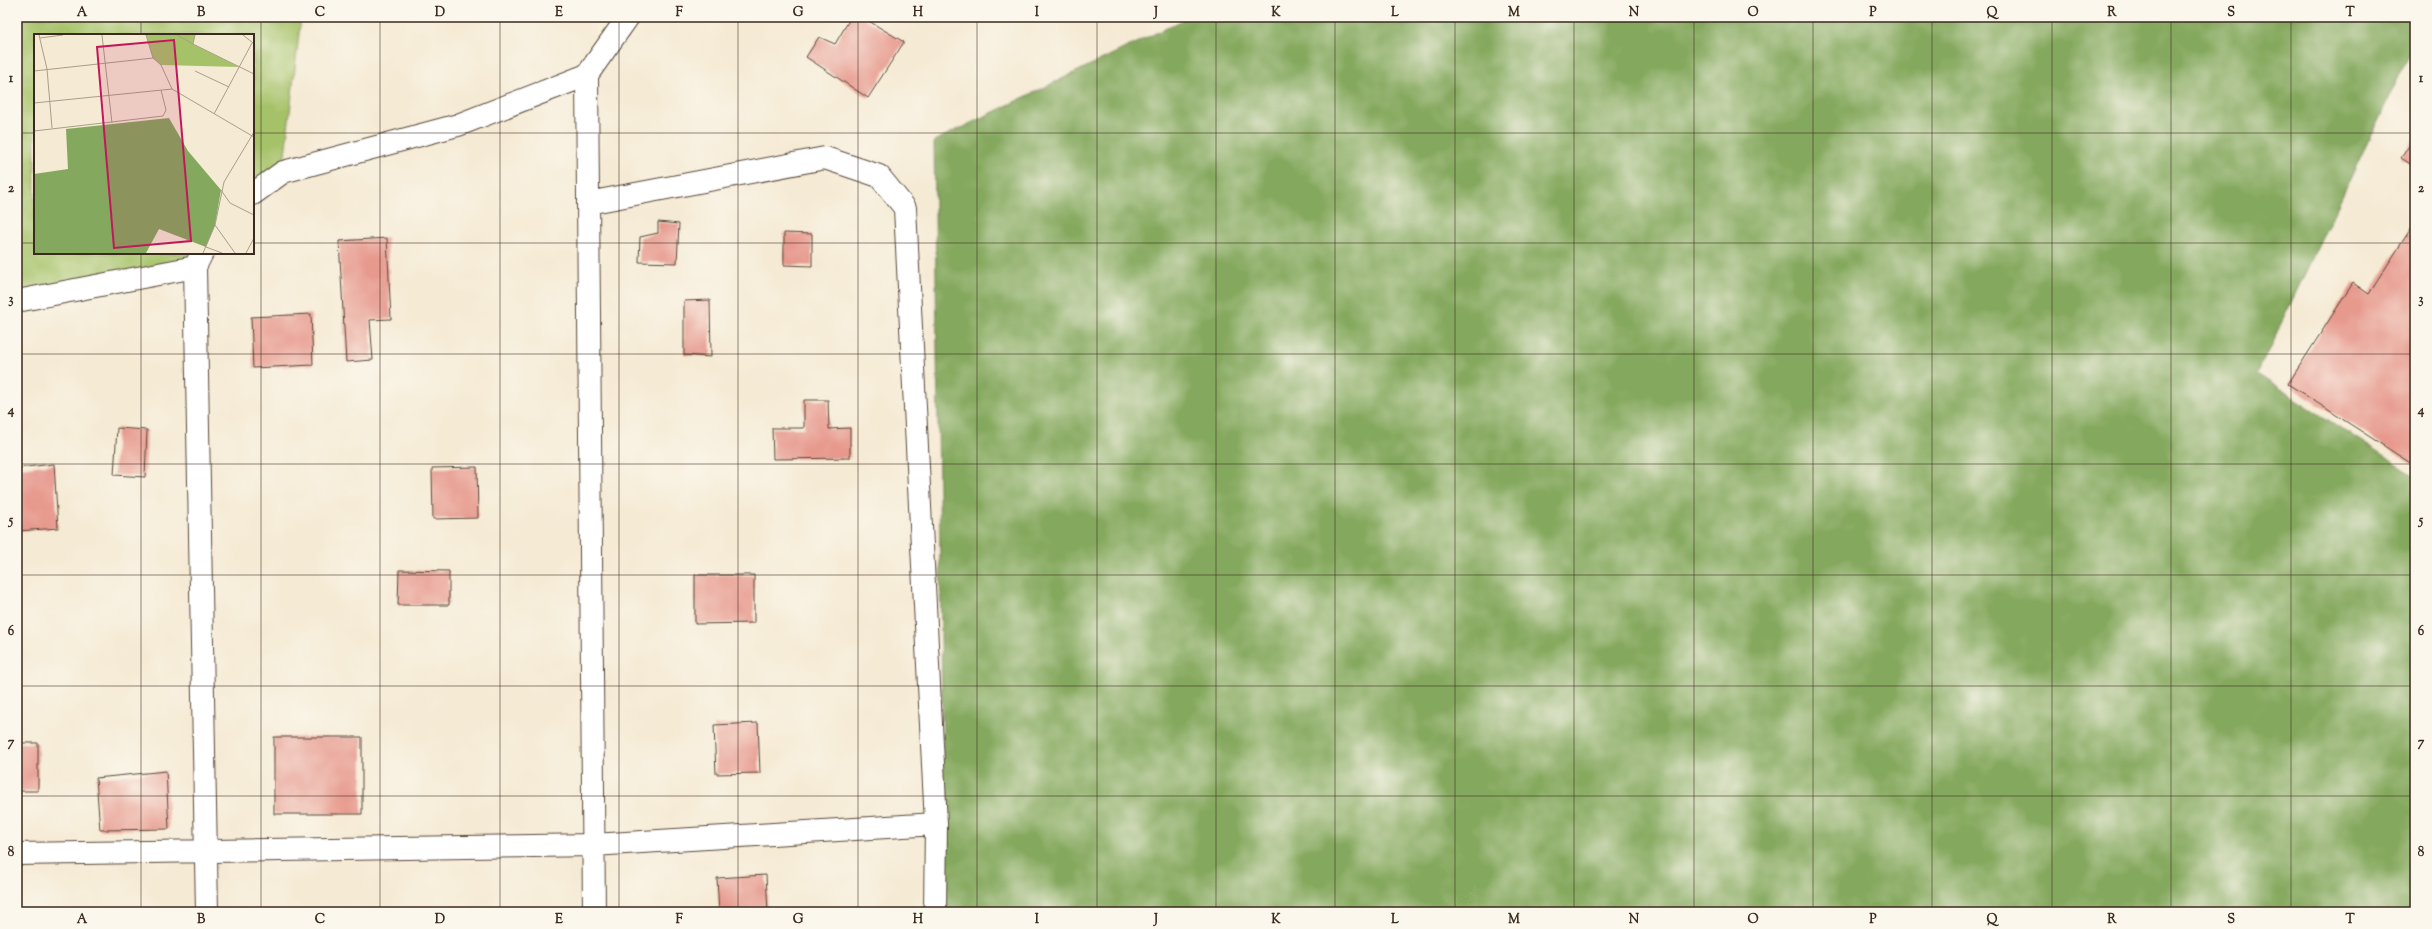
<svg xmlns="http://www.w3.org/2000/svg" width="2432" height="929" font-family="'Sorts Mill Goudy',serif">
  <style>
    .green { fill: #a6c269; stroke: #707644 }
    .forest { fill: #84a85d; stroke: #60693e }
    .building { fill: #e7998d }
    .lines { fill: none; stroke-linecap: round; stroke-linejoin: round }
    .minor-casing { stroke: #574739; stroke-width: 24 }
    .minor { stroke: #fff; stroke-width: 22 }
    .grid { fill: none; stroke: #3b2a1e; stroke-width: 1; stroke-opacity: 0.55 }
    .inset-road { fill: none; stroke: #ab9d8b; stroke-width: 1 }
    .view { fill: #c2185b; fill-opacity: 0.15; stroke: #c2185b; stroke-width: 2 }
    .inset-edge { fill: none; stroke: #3b2a1e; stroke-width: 2 }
    .neatline { fill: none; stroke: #3b2a1e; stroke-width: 1.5 }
    .grid-label { font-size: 13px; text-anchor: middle; font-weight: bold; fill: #3b2a1e }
  </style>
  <rect width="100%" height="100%" fill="#fbf7ec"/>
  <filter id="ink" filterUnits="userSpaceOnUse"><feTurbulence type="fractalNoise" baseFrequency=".025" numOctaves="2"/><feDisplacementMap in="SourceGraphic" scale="8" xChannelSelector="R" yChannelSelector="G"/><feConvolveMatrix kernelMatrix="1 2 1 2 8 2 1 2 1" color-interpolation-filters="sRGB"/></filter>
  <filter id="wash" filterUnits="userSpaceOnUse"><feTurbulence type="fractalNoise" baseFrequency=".012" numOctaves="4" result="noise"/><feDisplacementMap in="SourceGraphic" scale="16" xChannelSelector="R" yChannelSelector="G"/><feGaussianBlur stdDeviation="0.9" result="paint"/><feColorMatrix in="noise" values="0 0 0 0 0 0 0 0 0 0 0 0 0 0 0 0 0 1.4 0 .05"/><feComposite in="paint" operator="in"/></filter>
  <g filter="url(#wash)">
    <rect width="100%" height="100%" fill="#f5ead4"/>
    <path class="green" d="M17,17H301L283,172L253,194V35H35V253H202L195,267L17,301Z"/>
    <path class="forest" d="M1189,17H2415V43L2257,374L2415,476V912H945L934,141Z"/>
    <g id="blocks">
      <path class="building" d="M851,17H862L904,42L868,98L806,57L819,37L835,44Z
        M2415,137V167L2401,158Z
        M658,222L679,224L677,263L639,262L640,237L658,233Z
        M2415,222V466L2288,384L2353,283L2369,294Z
        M784,233L812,234V266L784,265Z
        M387,238L391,319L370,320L373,360L346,362L339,241Z
        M710,300L711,357L684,355V301Z
        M311,314L313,365L253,368L251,317Z
        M804,400H828L829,429L850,428V458L773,459L772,428H804Z
        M117,428L147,430L145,477L114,475Z
        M54,464L58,528L17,531V468Z
        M477,467L478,518L433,519L432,468Z
        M399,570L449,571V605H398Z
        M695,575H754V623L695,624Z
        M758,723L760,773L716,774L714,725Z
        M274,737H362V814H274Z
        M17,743H38V791H17Z
        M166,771L169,829L100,830L96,778Z
        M766,875L768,912H719L717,878Z"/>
    </g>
  </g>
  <g filter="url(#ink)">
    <use href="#blocks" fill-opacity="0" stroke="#574739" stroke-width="1"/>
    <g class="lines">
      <g class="minor-casing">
        <path id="minor" d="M587,75L594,912
          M587,75L628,17
          M253,194L283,172L458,125L587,75
          M588,203L825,158L879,176L905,208L936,824L935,912
          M202,253L195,267L207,912
          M17,301L195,267
          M17,854L593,845L936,824"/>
      </g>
      <use href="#minor" class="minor"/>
    </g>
  </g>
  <path class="grid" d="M141,17V35M261,17V912M380,17V912M500,17V912M619,17V912M738,17V912M858,17V912M977,17V912M1097,17V912M1216,17V912M1335,17V912M1455,17V912M1574,17V912M1694,17V912M1813,17V912M1932,17V912M2052,17V912M2171,17V912M2291,17V912M17,133H35M253,133H2415M17,243H35M253,243H2415M141,253V912M17,354H2415M17,464H2415M17,575H2415M17,686H2415M17,796H2415"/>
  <g transform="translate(34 34)">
    <rect width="220" height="220" fill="#f5ead4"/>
    <path d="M112,1H161L159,10L205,33L127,31L119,24Z" fill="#a6c269"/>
    <path d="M135,84L154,117L187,156L181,191L172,213L125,195L112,219H0V140L34,135L32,95Z" fill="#84a85d"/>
    <path class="inset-road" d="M5,1L13,35L18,94M68,1L78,89M112,1L119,24M143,1L159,10M161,1L159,10L220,40M209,1L219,9M6,4L29,1M0,37L119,24L127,31L138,55M161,37L195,53M138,55L220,103M0,69L138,55M180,80L218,9M0,97L129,82L132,76L127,56M187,156L196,169L220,181M181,191L201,219M172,213L188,219M169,219L181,191L190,148L220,98M212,219L220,204"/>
    <path class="view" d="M140,6L157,207L80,214L63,13Z"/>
    <rect width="220" height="220" class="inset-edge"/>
  </g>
  <rect width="2432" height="929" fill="none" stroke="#fbf7ec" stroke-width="44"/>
  <rect x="22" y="22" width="2388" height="885" class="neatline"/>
  <g class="grid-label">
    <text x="82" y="16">A</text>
    <text x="201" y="16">B</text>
    <text x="320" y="16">C</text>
    <text x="440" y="16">D</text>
    <text x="559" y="16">E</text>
    <text x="679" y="16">F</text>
    <text x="798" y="16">G</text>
    <text x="918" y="16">H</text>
    <text x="1037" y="16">I</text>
    <text x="1156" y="16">J</text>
    <text x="1276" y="16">K</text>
    <text x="1395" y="16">L</text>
    <text x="1514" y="16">M</text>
    <text x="1634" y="16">N</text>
    <text x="1753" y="16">O</text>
    <text x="1873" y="16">P</text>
    <text x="1992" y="16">Q</text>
    <text x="2112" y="16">R</text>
    <text x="2231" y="16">S</text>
    <text x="2350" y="16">T</text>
    <text x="11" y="82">1</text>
    <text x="2421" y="82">1</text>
    <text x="11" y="192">2</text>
    <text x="2421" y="192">2</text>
    <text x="11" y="303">3</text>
    <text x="2421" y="303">3</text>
    <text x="11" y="414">4</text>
    <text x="2421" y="414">4</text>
    <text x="11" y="524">5</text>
    <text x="2421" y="524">5</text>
    <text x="11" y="635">6</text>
    <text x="2421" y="635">6</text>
    <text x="11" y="746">7</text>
    <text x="2421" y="746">7</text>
    <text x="11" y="856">8</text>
    <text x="2421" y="856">8</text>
    <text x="82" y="923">A</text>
    <text x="201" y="923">B</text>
    <text x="320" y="923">C</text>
    <text x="440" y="923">D</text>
    <text x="559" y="923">E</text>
    <text x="679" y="923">F</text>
    <text x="798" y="923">G</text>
    <text x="918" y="923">H</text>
    <text x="1037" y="923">I</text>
    <text x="1156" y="923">J</text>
    <text x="1276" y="923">K</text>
    <text x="1395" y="923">L</text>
    <text x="1514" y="923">M</text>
    <text x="1634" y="923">N</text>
    <text x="1753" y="923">O</text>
    <text x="1873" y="923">P</text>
    <text x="1992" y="923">Q</text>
    <text x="2112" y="923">R</text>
    <text x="2231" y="923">S</text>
    <text x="2350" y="923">T</text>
  </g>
</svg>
